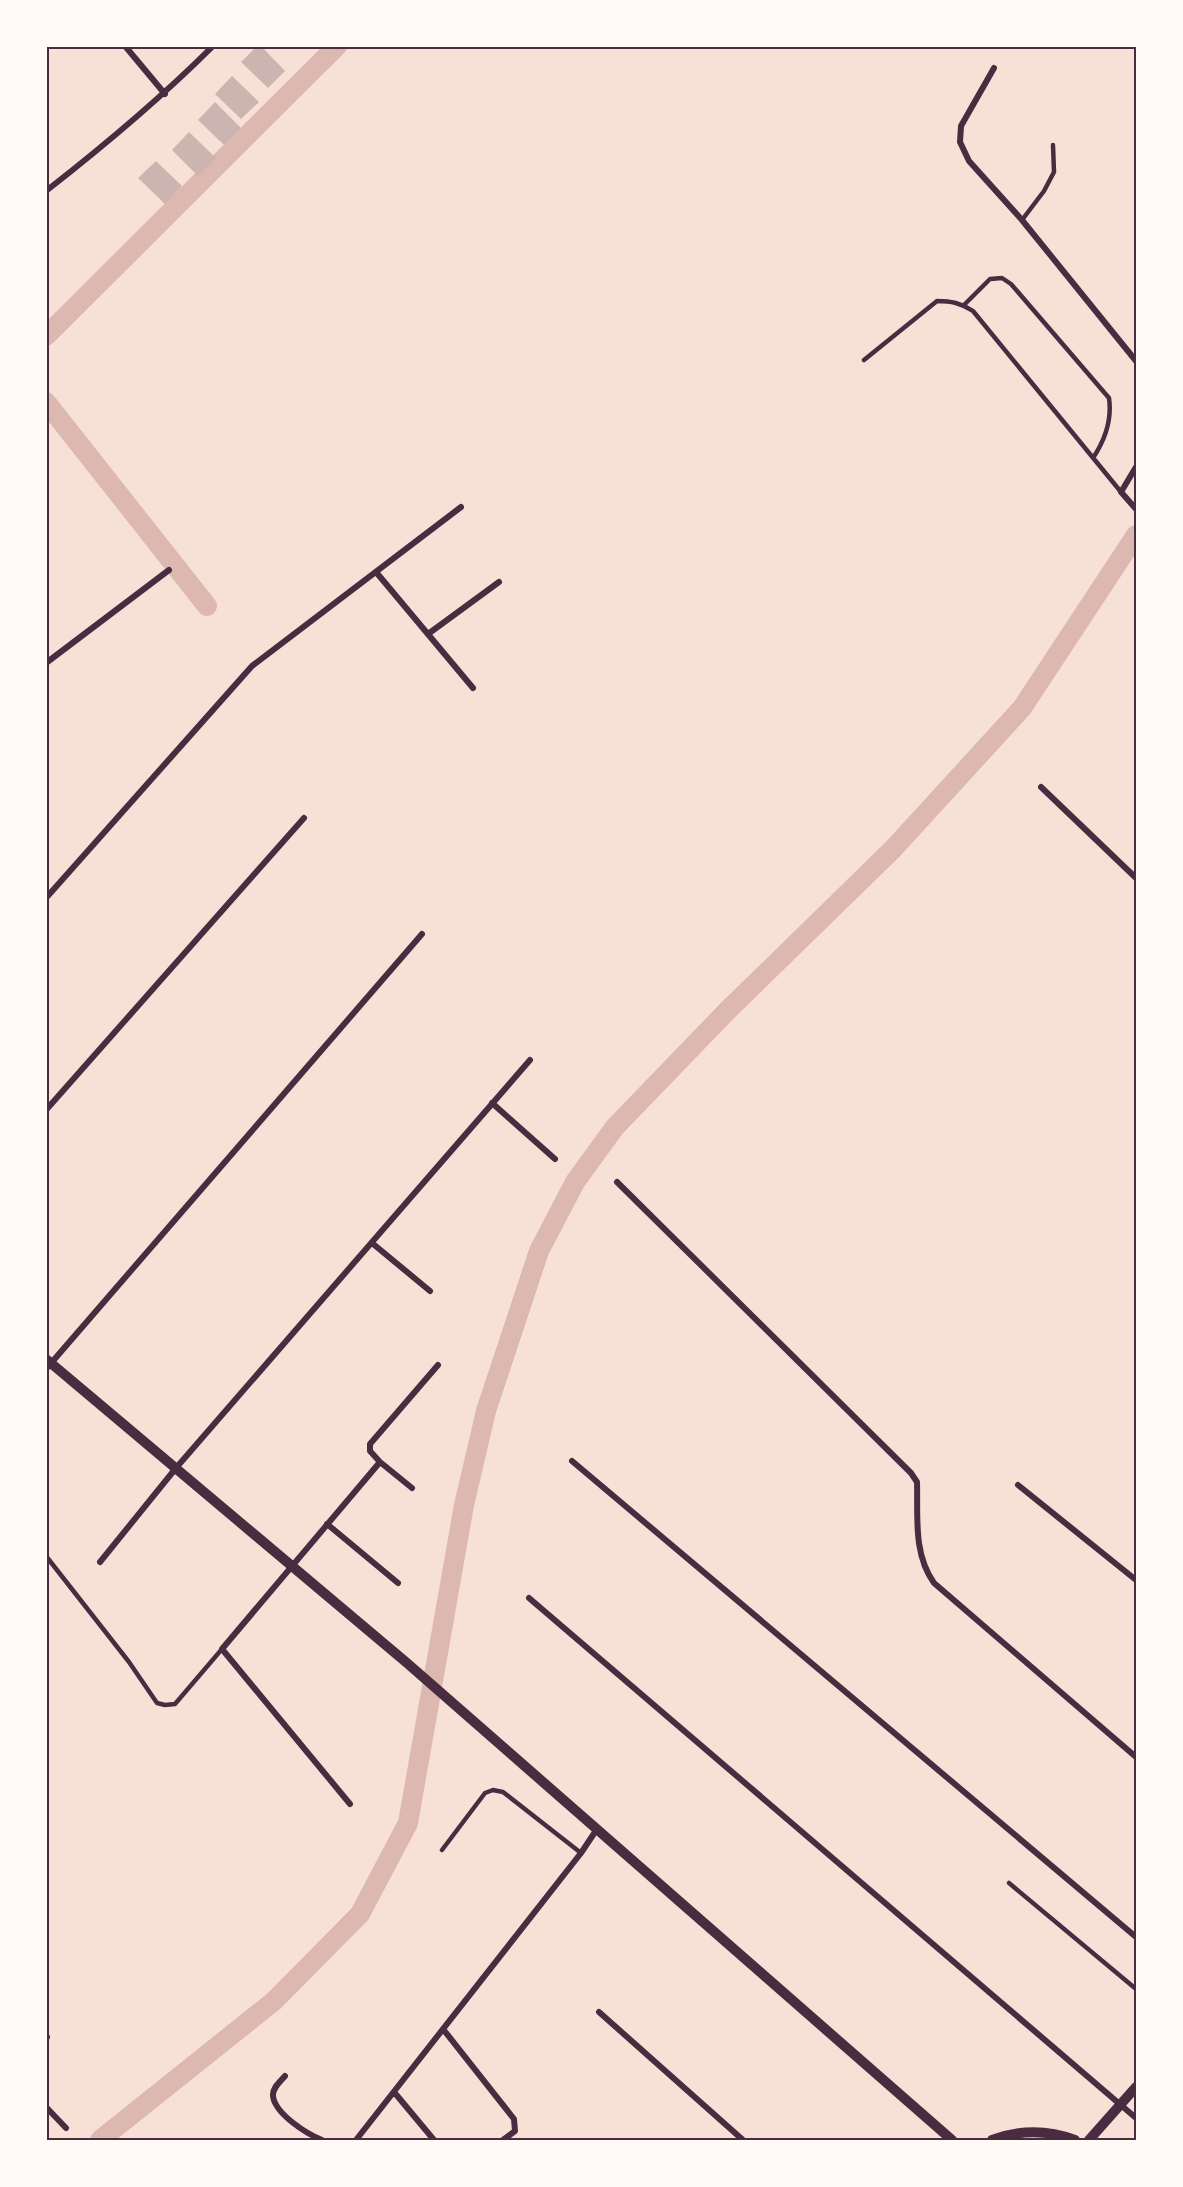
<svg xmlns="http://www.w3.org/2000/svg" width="1183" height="2187" font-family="Montserrat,sans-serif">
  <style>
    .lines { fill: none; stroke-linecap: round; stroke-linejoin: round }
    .canal { stroke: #dcb8b0; stroke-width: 20 }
    .building { fill: #ccb4b1 }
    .service { stroke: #4a2c40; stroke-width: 4.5 }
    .minor { stroke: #4a2c40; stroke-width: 6 }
    .tertiary { stroke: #4a2c40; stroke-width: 10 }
    .neatline { fill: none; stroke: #4a2c40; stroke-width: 2 }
  </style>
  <rect width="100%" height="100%" fill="#f7e1d7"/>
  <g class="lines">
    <path class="canal" d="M46,336L337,46
      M46,402L207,606
      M100,2140L274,2001L360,1914L408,1823L464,1505L486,1411L539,1251L575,1182L615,1127L726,1012L893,849L1022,708L1136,535"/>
  </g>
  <path class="building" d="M257,46H261L285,71L268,88L241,62Z
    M232,76L259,102L241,119L215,94Z
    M215,102L241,128L224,145L198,120Z
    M189,132L216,158L198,176L172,150Z
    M156,161L182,186L165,204L138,178Z"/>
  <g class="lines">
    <path class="service" d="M1022,220L1044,191L1054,172L1053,145
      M964,305L990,279L1002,278L1011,284L1109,398C1112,419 1105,440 1093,458
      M864,360L937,301C951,301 961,303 973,311L1121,492
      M46,1556L129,1662L157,1703L165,1705L175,1704L222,1649
      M442,1850L485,1793L493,1790L503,1792L581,1853
      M1009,1883L1136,1989"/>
    <path class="minor" d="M125,46L165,94
      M994,68L961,126L960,142L969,161L1022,220L1136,361
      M46,191C105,145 160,99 213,46
      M1136,467L1121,492L1136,509
      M376,572L473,688
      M428,634L499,582
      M46,663L169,570
      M1041,787L1136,878
      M46,898L252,666L461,507
      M492,1103L555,1159
      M46,1110L304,818
      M617,1182L911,1473L917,1482C918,1516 913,1554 934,1583L1136,1757
      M372,1243L430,1291
      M46,1369L422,934
      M572,1461L1136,1937
      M380,1462L412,1488
      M1018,1485L1136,1580
      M327,1524L398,1583
      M100,1562L176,1468L530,1060
      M529,1598L1136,2118
      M350,1804L222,1649L380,1462L370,1451V1444L438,1365
      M599,2012L743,2140
      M443,2029L514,2119L515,2131L503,2140
      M46,2037H47
      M285,2076C280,2082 272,2088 273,2096C275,2114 307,2134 322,2140
      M394,2092L434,2140
      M46,2107L66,2128
      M356,2140L581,1853L597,1829"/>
    <path class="tertiary" d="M46,1359L407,1663L952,2140
      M992,2140C1019,2130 1048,2130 1075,2140
      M1089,2140L1136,2087"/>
  </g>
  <rect width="1183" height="2187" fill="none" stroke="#fffaf5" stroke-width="96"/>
  <rect x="48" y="48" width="1087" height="2091" class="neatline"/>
</svg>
